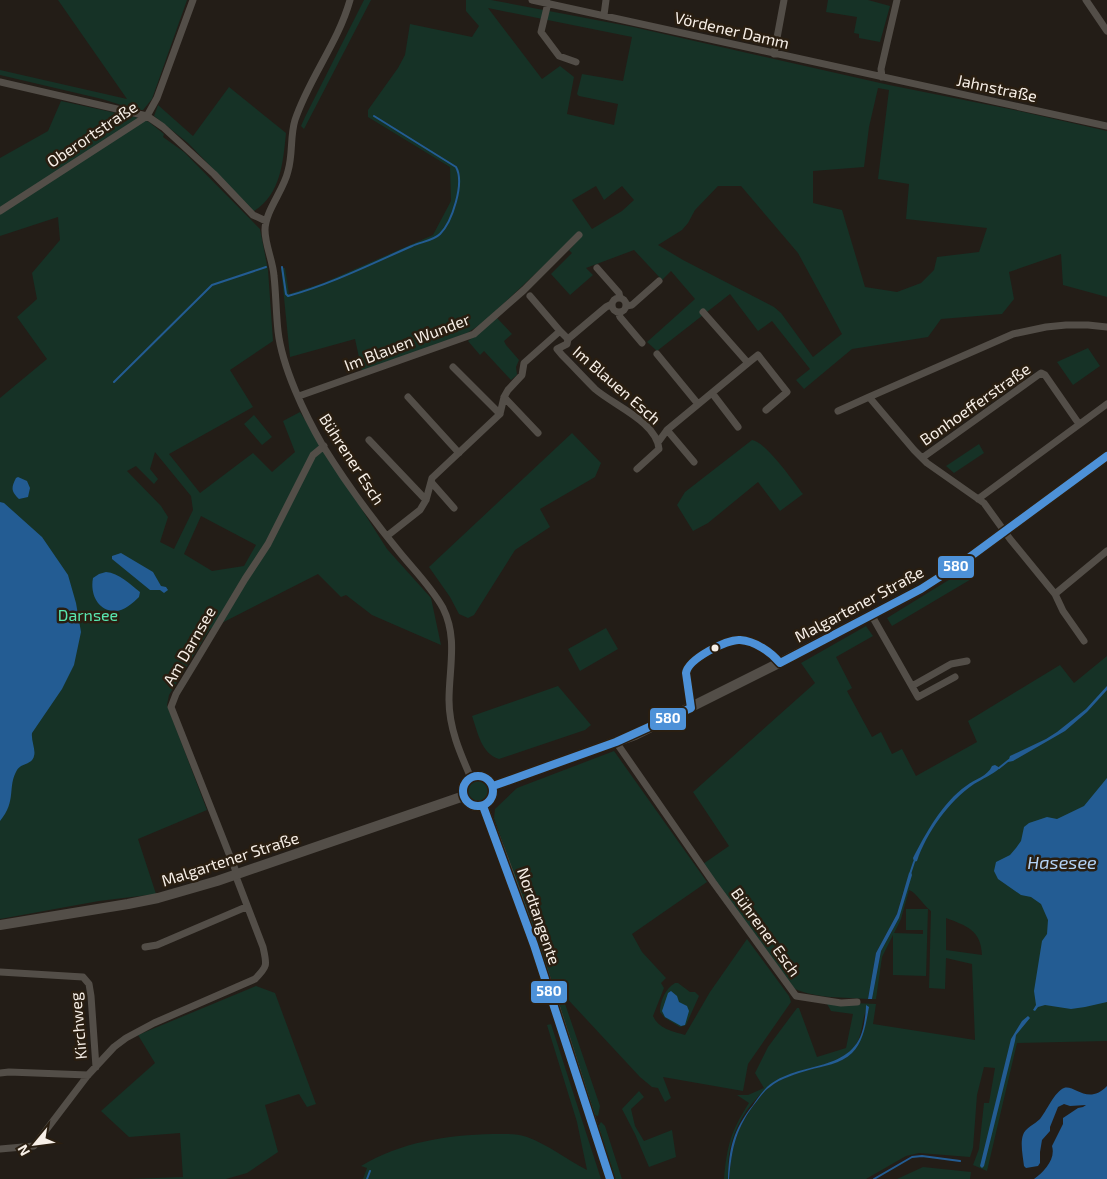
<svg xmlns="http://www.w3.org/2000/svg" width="1107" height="1179" font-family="'Exo 2',sans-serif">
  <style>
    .green { fill: #163226; fill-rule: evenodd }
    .water { fill: #235c93 }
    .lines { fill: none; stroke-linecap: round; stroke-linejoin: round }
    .stream { stroke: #235c93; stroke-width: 2 }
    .street { stroke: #534e48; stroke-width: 7 }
    .secondary { stroke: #534e48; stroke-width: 10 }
    .bus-1-casing { stroke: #291e11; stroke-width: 11 }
    .bus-1 { stroke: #4d91d8; stroke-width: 8 }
    .bus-dot { fill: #f7efe7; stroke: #291e11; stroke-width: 2 }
    .labels { text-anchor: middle; stroke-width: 5; stroke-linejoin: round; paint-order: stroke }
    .street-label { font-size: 16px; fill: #f7efe7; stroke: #291e11 }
    .park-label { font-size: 16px; fill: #59e7b0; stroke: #291e11 }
    .water-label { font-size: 18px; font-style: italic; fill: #b4d3f6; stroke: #291e11 }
    .line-badge { stroke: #291e11; stroke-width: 2 }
    .badge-label { font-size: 14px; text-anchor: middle; font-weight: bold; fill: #fff }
  </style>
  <rect width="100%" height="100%" fill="#231d17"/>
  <path class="green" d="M58,0H187L152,99L143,110H137L102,99L0,75V70L127,99Z
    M364,0H371L304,129L301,126L305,117Z
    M466,0H491L633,27L889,85L1019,111L1107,131V297L1063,285L1061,254L1009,272L1014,299L1002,314L941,319L928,337L852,349L804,389L796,380L810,369L772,321L758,331L730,294L657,351L647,342L695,299L671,271L662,280L634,250L586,268L593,275L570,295L551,274L572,253L569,250L574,245L570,241L483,323L467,333L362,371L355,339L290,357L281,268H285L289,294L323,283L433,235L451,201L450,167L368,117V110L398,68L405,55L410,24L472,37L479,26L466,11ZM488,8L632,37L623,81L582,74L577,94L579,96L618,104L614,125L567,114L574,77L560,66L542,79ZM878,88L889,90L878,179L909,184L906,219L987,228L979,252L937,257L934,270L921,283L897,292L865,287L842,210L813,203V171L864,167L869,127ZM596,186L604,200L622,186L634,200L622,211L592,229L572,200ZM718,186H741L798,253L842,334L813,357L781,313L774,307L683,260L658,245L682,230L688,223L695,210Z
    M828,0H868L890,6L880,42L859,38V34L854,33L857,17L826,12Z
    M229,87L286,133C283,162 281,194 254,211L188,143L154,116L158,105L193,136Z
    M61,101L139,118L149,122L164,134L163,137L184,152L260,229L268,270L273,341L230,370L253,407L169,454L200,493L253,453L272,472L295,452L283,421L300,412L387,549L431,598L441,645L372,615L346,595L341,597L318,574L210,629L169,695L167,705L207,810L138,839L156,894L99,901L0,919V398L47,359L17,317L37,299L32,273L60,240L58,217L0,236V158L48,131ZM155,452L191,496L193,510L174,549L160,542L168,517L161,506L127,471L136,466L154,484L158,479L150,469ZM201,516L256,545L244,566L212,571L184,554Z
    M497,318L512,334L504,341L506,345L519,360L516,367L517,375L511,380L484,351L480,355L468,341Z
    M1088,348L1100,366L1073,385L1057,362Z
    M254,415L272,437L262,445L244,424Z
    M572,433L601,463L595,477L540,509L550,527L515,550L474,615L468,618L459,614L450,597L429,567Z
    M752,440C766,442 794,482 803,494L780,511L758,482L708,523L693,531L677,505L685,492Z
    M979,444L984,453L954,473L946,466Z
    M965,570L973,578L892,626L887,618Z
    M866,626L873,636L836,657L852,688L847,691L872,737L881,732L892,754L902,749L916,776L977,742L968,721L1060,665L1074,683L1107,656V1041L1017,1043L987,1171L973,1165L979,1149L984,1103H989L995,1068L984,1067L977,1095L973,1148L970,1157L919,1153L906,1156L866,1179H729C732,1147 736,1127 757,1101C761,1096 765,1090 770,1087C782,1077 798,1073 812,1069C825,1065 843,1063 851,1053C863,1040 866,1024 869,1007C859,1018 866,1040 848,1054C835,1064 813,1067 797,1072C764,1082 737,1115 730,1149C728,1158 728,1169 728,1179H724C727,1145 731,1131 749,1103L737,1095H748L764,1088L755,1073L768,1047L797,1008H799L817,1057L846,1048L853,1014L831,1011L826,1002L876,1004L873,1024L975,1040L972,964L946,958L945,989L929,988L931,911C923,905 916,892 909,890L901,919L894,933L923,934V930H906V909H928L926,976L893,975V935L882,957L876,999H872L881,951L899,918L904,889L897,914L876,953L868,999C844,997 816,999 793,988L703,864L729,846L693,792L815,683L801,663ZM946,918C967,926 981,930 982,955L946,950Z
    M606,628L618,649L580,671L568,649Z
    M558,686L591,725L585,730L499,759C481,753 478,733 472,716Z
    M614,751L707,882L632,934L642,952L666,978L661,983L664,988L653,1016C659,1029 672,1031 685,1035L710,992L747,939L789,996L791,1002L748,1064L743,1091L663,1077L671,1098L665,1102L658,1088L652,1087L640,1077L561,992L600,1106L598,1116L594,1115L553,984L494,818L495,809L517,788Z
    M467 791a11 11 0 1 1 22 0a11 11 0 1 1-22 0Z
    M675,983H678L690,992H695L699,996L686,1025L680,1027L665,1018L660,1012C660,1001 665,989 675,983Z
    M256,986L275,993L316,1104L307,1107L299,1094L265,1105L278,1152L247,1173L226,1179H129L183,1177L180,1133L129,1137L101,1111L155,1063L138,1035Z
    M551,1024L601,1179H363L367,1168L361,1166C401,1142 447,1135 493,1134C504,1134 517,1133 527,1137C549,1145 567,1160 587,1170L577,1122L547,1025Z
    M639,1091L644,1097L631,1109L635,1126L644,1141L672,1130L676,1157L649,1167L635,1134L622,1109Z
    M601,1122L605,1126L622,1179H614L598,1126Z
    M923,1167L971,1172L970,1179H897Z"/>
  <path class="water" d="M18,477L27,481L30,488L28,497L19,499C11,491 11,488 16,478Z
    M0,502L4,503L42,537L68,575L76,603L81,632L74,665L62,689L32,733C31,741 36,750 34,756C32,765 21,763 17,770C7,787 17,801 0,821Z
    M121,553L153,572L161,586L166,587L168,590L164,593L160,590H150L112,559V556Z
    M106,572C119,573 130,584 140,592L139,597C133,603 124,611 115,611C97,611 90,593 93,578L99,574Z
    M1107,686V690L1087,712L1065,731L1013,761L1008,762L1010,756L1046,739L1057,732L1086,709Z
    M995,765L1000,768C992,775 982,779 974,784C948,802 927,832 917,861L914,862L913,858C926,833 942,803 966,786C975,779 988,776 992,766Z
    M1107,778V1002L1085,1007L1071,1009L1045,1005L1038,1007L1035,1011L1033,1010L1036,1005L1034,991L1042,941L1047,934L1048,920L1041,904L1031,897L1021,895L998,879L994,871L996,862L1010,855L1016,848L1021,841L1024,827L1029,823L1047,817L1057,819L1084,806Z
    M911,872L912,875L899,918L881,951L872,999H868L876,953L897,914L909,873Z
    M671,991L677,996L679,1002L687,1006L689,1011L685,1025L681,1026L665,1017L662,1011L668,993Z
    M866,1005L869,1007C866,1023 864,1041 852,1053C841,1064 823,1066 809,1070C796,1074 781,1078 770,1087C765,1090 761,1096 757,1101C736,1127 732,1147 729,1179H728C729,1148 733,1130 753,1105C757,1099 762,1092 767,1087C799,1059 855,1075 864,1024C865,1018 866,1011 866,1005Z
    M1028,1016L1030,1018L1016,1035L1015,1041L984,1166L982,1168L980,1166L1011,1039L1022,1021Z
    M1107,1086V1179H1034C1044,1172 1056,1159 1052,1146L1063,1124V1118L1078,1108L1083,1107L1086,1105L1070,1106L1064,1104L1058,1107L1050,1127V1131L1042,1140L1040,1152V1163L1038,1166L1026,1168L1024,1166C1023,1157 1020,1143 1023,1135C1025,1128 1035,1124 1040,1119C1046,1112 1055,1091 1064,1088C1074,1084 1088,1106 1107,1086Z"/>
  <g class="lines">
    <path class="stream" d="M282,267L286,294L288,296C331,284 371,264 412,246C420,242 433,241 440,234C452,222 465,183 456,167L374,116
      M114,382L212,285L266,267
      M999,768L1009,760
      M910,874L914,862
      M367,1179L370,1171
      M874,1179L912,1157L922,1156L960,1161"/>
    <path class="street" d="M350,0C338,43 309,78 295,120C290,136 293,154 288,171C284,190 265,211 265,230C265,245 273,261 274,276C276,294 276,313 278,331C282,367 305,415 323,446C346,483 373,520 401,554C415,571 432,588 443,608C458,638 449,668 449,700C449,728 460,753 471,778
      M532,0L1107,126
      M1086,0L1107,31
      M548,3L541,32L559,56L576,62
      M604,15L606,0
      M774,54L784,0
      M882,77L881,69L897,0
      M0,82L147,116L163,127L214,174L253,215L266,221
      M0,211L147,116L157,98L193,0
      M597,268L619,293L620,298
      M530,296L560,331
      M612 305a7 7 0 1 1 14 0a7 7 0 1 1-14 0Z
      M626,306L632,305L659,281
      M618,312L620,317L642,343
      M568,339L606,307L612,304
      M657,354L698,404
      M748,363L758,355L787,392L766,410
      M453,367L500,414
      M712,393L738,427
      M299,396L474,334L524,290L579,235
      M408,397L459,453
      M504,397L538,433
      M869,397L1013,334L1046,327L1066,325H1088L1107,327
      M838,411L869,397L914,450L927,463L984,503L1010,539L1055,594L1063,611L1084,641
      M667,430L694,462
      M369,440L426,500
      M659,441L667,430L748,363L703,312
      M922,458L1041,373L1045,375L1079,424
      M432,483L454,508
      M978,499L1107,404
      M387,536L420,510L426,500L432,478L500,414L504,397L508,390L522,375L524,363L560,331L568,339L567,344L557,349L562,355C573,366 584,378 595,389C613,405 657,422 659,449L637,469
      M1055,594L1107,551
      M872,616L918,697L955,677
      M912,686L951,664L967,661
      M616,742L713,882L796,996L841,1003L857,1002
      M237,874L171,707L176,694L196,661L245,579L268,544L313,455L324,446
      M145,947L157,945L246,907
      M0,972L83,977L89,984L91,996L96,1067
      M0,1073L9,1072L88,1075
      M0,1149L34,1146L88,1075L114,1047L126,1038L154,1023L255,979C268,966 267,965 263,947L235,874"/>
    <path class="secondary" d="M463 791a15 15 0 1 1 30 0a15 15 0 1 1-30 0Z
      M493,786L635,735L791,657L921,589L963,562L1107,456
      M483,806C532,928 570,1054 610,1179
      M0,925L128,904L158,898L217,881L464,796"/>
    <g class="bus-1-casing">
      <path id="bus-1" d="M463 791a15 15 0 1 1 30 0a15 15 0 1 1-30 0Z
        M493,786L616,742L691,708L686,673C688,659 727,639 740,640C755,641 771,652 780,663L921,589L963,562L1107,456
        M483,806L534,945L610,1179"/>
    </g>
    <use href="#bus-1" class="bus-1"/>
  </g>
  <circle class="bus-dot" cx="715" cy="648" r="4.5"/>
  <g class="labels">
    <g class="street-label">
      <text transform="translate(732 30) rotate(13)" y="6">Vördener Damm</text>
      <text transform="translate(997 88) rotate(12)" y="6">Jahnstraße</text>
      <text transform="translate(92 134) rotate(-34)" y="6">Oberortstraße</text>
      <text transform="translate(407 342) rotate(-21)" y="6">Im Blauen Wunder</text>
      <text transform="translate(617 385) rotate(41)" y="6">Im Blauen Esch</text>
      <text transform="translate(975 404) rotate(-35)" y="6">Bonhoefferstraße</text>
      <text transform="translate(352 459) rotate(57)" y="6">Bührener Esch</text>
      <text transform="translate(859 604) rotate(-28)" y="6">Malgartener Straße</text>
      <text transform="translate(189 646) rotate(-60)" y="6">Am Darnsee</text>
      <text transform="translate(230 859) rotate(-18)" y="6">Malgartener Straße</text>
      <text transform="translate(539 916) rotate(71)" y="6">Nordtangente</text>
      <text transform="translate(766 932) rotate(54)" y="6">Bührener Esch</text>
      <text transform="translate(78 1026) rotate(-95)" y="6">Kirchweg</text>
    </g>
    <g class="park-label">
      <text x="88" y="621">Darnsee</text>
    </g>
    <g class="water-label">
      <text x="1062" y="869">Hasesee</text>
    </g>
  </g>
  <g class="line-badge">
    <rect x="937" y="555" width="38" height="24" rx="5" fill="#4d91d8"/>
    <rect x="649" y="707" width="38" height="24" rx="5" fill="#4d91d8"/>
    <rect x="530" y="980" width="38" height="24" rx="5" fill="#4d91d8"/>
  </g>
  <g class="badge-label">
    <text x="956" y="571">580</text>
    <text x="668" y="723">580</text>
    <text x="549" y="996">580</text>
  </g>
  <g transform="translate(35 1144) rotate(241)" stroke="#291e11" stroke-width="4" paint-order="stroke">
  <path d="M0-4L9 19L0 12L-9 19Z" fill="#f7efe7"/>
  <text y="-8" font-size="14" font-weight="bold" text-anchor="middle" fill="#f7efe7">N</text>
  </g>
</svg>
